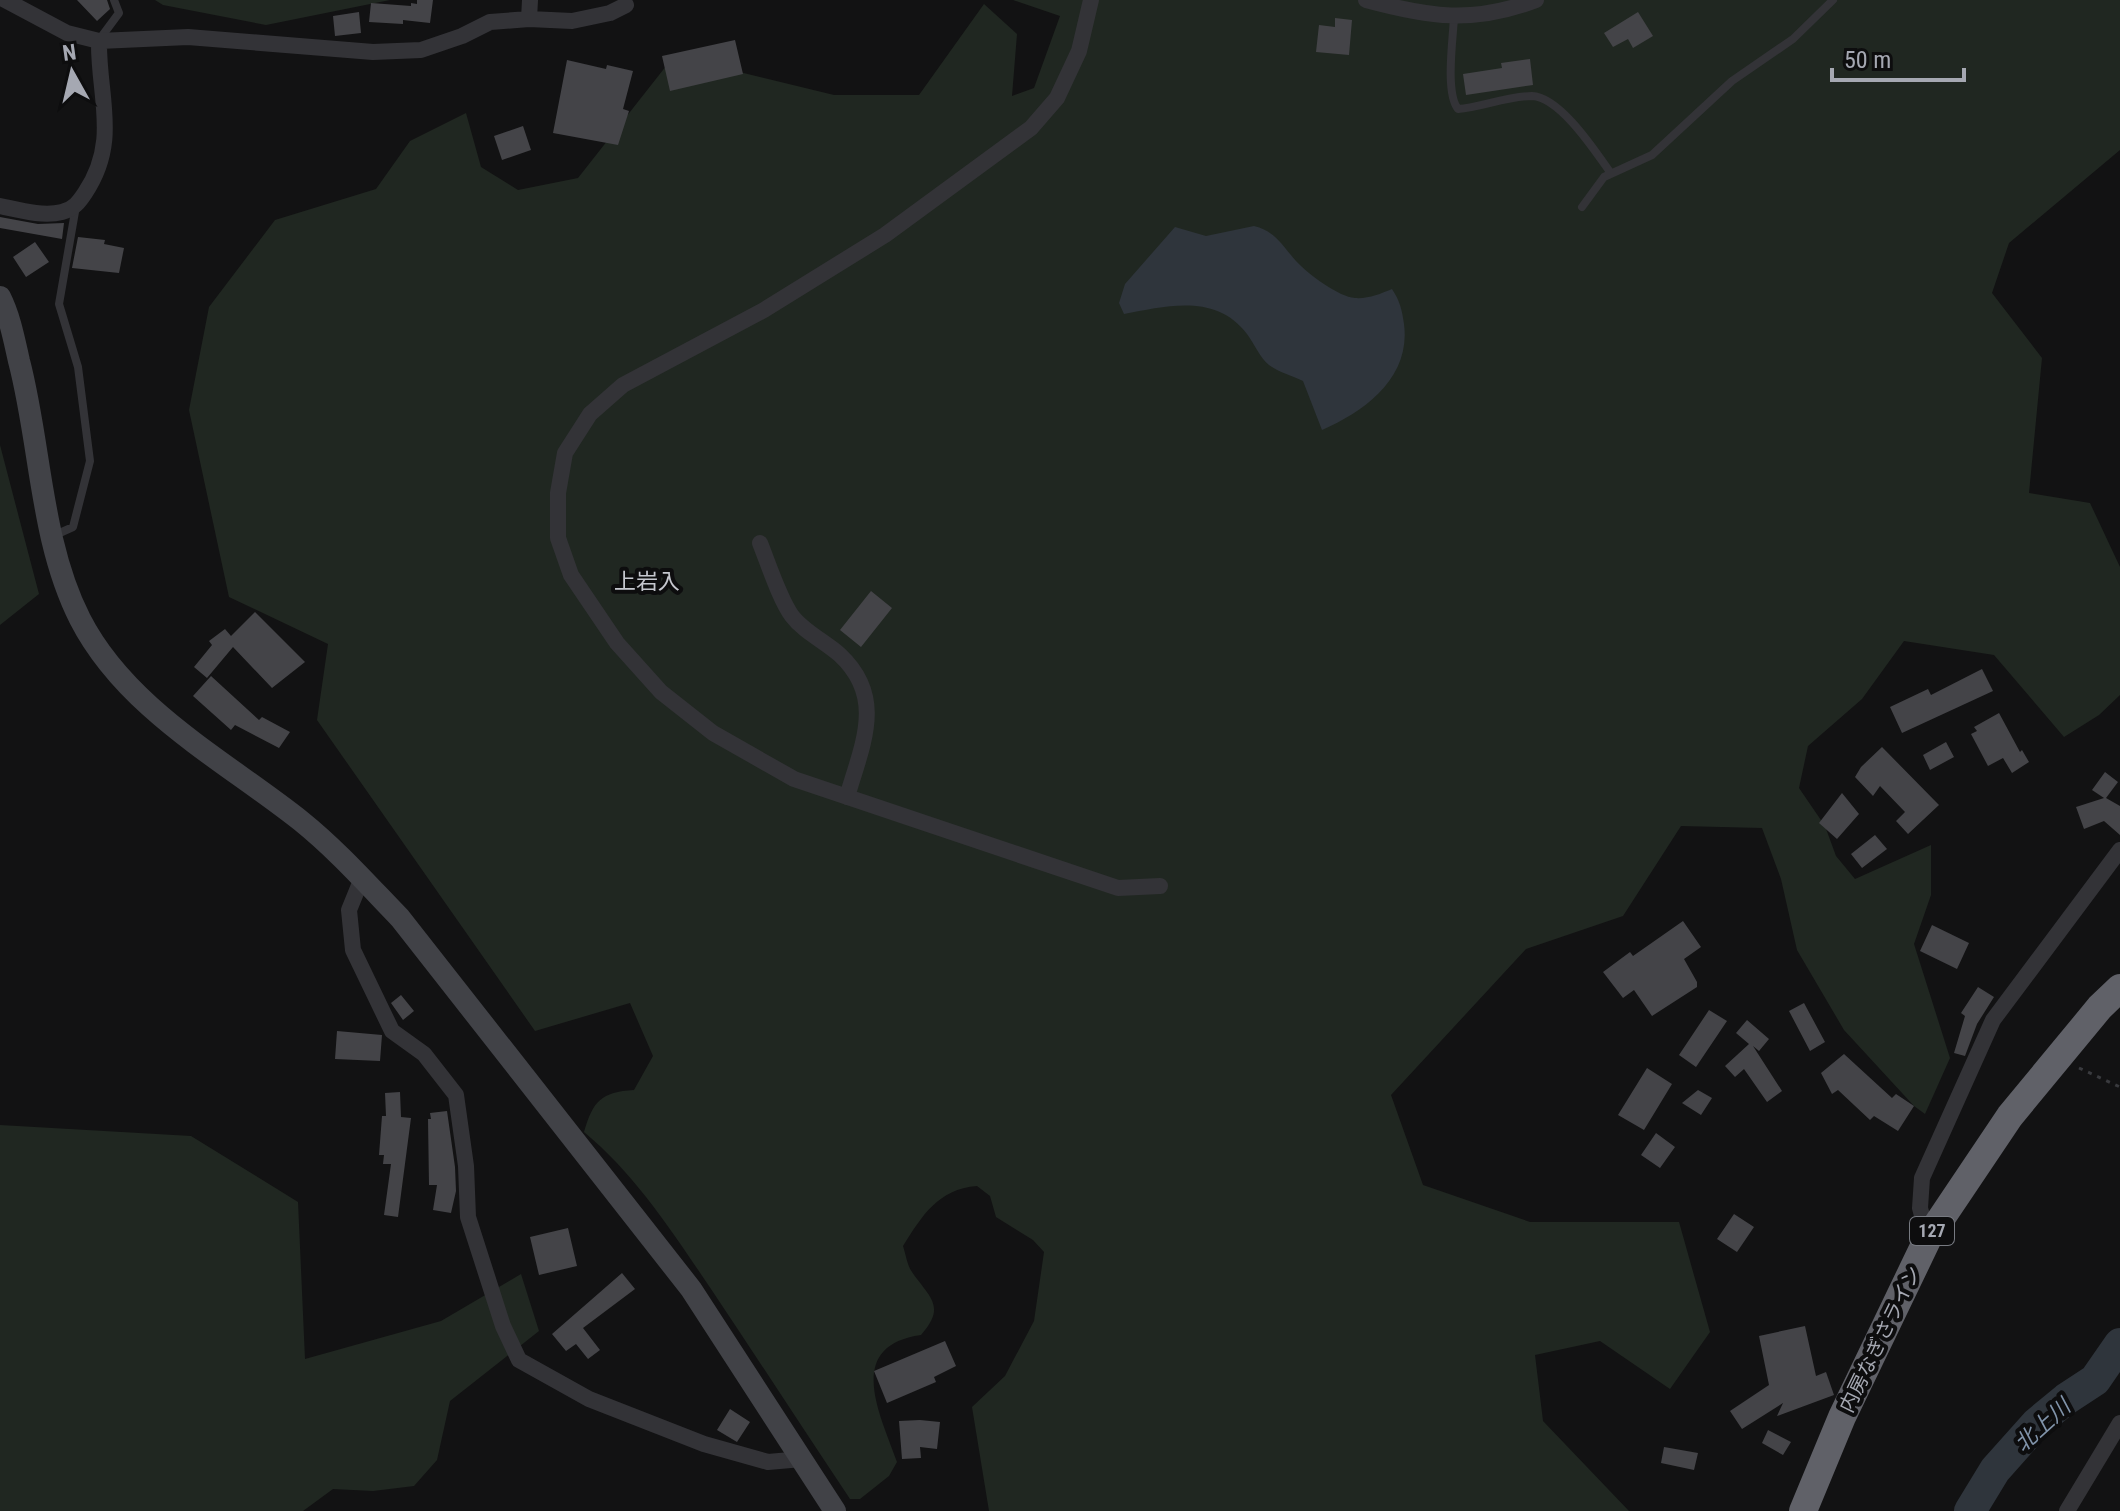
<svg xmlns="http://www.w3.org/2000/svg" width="2120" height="1511" font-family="'Roboto Condensed','Noto Sans JP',sans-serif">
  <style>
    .green { fill: #202721 }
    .water { fill: #2f353c }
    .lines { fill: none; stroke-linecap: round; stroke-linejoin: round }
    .river { stroke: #2f353c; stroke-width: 32 }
    .building { fill: #444448 }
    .path { stroke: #393a3e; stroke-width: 3; stroke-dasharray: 4 6; stroke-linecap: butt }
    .lane { stroke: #333337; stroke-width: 8 }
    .street { stroke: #333337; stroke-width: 16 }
    .secondary { stroke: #414247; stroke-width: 22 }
    .highway { stroke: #606168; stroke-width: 28 }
    .labels { text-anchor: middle; stroke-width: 8; stroke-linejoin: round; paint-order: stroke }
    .shield { fill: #0d0d0e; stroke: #777a81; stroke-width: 2 }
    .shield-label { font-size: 18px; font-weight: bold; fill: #a5a8b2 }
    .street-label { font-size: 20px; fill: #a5a8b2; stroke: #0d0d0e }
    .neighbourhood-label { font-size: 22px; fill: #c5c7ce; stroke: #0d0d0e }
    .water-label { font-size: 22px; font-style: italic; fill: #8093a9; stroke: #0d0d0e }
  </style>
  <rect width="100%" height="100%" fill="#121213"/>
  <path class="green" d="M155,0H390L266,25L163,5Z
    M1013,0H2120V150L2009,243L1992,293L2042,358L2029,493L2090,503L2120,567V695L2099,715L2064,737L1994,655L1904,641L1862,699L1808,746L1799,788L1825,826L1836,856L1855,879L1931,845V895L1914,944L1950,1058L1925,1114L1914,1106L1844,1030L1797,950L1781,879L1762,828L1681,826L1623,916L1526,949L1391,1095L1423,1185L1530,1222H1679L1710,1332L1670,1389L1600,1341L1535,1355L1543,1421L1629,1511H989L972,1407L1005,1376L1034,1321L1044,1252L1033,1240L996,1217L990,1196L977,1186C938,1189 922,1216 903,1246C906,1255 907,1265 912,1272C929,1297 947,1306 921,1335C844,1346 880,1414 897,1462L889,1476L860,1499H850C803,1429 758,1359 711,1289C673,1233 636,1175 584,1132C593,1101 601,1092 634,1090L653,1056L630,1003L535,1031L317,720L328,644L229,597L189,410L209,307L275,220L376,189L410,141L466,113L481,167L518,190L578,178L674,56L834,95H919L984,4L1017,34L1012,96L1034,88L1060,16Z
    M0,445L39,594L0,625Z
    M0,1125L191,1136L298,1202L305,1359L441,1321L521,1274L539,1331L450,1401L437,1460L414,1486L373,1491L333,1489L303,1511H0Z"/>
  <path class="water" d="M1254,226C1275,231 1282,245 1296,261C1308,274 1339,297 1355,298C1368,299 1380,294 1392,289C1400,301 1402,310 1404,324C1411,377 1366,411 1322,430L1303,381C1293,376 1278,372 1269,365C1260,358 1254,343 1247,334C1216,293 1167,306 1124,314L1119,303L1125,284L1175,227L1206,236Z"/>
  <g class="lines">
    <path class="river" d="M1970,1511L1995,1470L2037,1423L2066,1399L2095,1380L2120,1344"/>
  </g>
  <path class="building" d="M77,0H107L110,9L97,21Z
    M417,0H433L430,23L403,20V24L369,22L371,3L411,6V3L417,4Z
    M359,12L361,33L335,36L333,16Z
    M1638,12L1653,36L1633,48L1628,39L1613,47L1604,33Z
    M1335,18L1352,20L1349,55L1316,52L1319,25L1335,27Z
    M735,40L743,74L670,91L662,56Z
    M1530,59L1533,85L1466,95L1463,74L1502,68L1501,63Z
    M567,60L606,69L607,65L633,71L623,109L629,111L618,145L553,133Z
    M523,126L531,150L502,160L494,136Z
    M0,217L38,224L64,223L62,239L0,228Z
    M78,237L105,240L104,244L124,248L119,273L72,268Z
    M35,242L49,262L26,277L13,257Z
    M871,591L892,608L861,647L840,630Z
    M255,612L305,662L272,688L233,647L207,678L194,667L212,645L209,641L225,629L231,636Z
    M1982,669L1993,691L1902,733L1890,707L1928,689L1931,695Z
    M211,676L259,720L262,717L290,732L279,748L235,725L231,730L193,696Z
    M1999,713L2020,752L2022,750L2029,762L2012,773L2003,758L1988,766L1971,734L1977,731L1974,727Z
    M1946,742L1954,757L1930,770L1923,755Z
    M1882,747L1939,805L1908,834L1896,821L1905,812L1880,786L1873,796L1855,777L1861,767Z
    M2105,772L2118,782L2106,798L2120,806V835L2104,821L2084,829L2076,807L2104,798L2092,790Z
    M1842,793L1859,814L1837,839L1819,823Z
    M1875,835L1887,849L1862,868L1851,854Z
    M1683,921L1701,947L1684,959L1697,982V987L1652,1016L1634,990L1623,998L1603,972L1630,952L1633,956Z
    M1932,925L1969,943L1957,969L1920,951Z
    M1978,987L1994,997L1977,1024L1965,1056L1954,1053L1965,1016L1961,1013Z
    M401,995L414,1011L403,1020L391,1003Z
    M1804,1003L1825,1042L1810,1051L1789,1011Z
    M1709,1010L1727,1021L1696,1067L1679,1055Z
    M1747,1020L1769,1039L1759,1051L1753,1046L1782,1091L1767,1102L1744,1069L1735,1077L1725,1066L1749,1044L1736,1033Z
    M337,1031L382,1035L380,1061L335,1059Z
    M1844,1054L1892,1098L1896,1094L1914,1106L1898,1131L1874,1116L1870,1120L1838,1090L1832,1094L1821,1073Z
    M1647,1068L1672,1084L1644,1130L1618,1115Z
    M1698,1090L1712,1098L1701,1115L1682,1103Z
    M400,1092L401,1117L411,1118L398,1217L384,1215L391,1164H383L384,1155H379L382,1116H386L385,1093Z
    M447,1111L455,1167L456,1191L451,1213L433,1210L437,1185H429L428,1119H431L430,1113Z
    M1656,1133L1675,1147L1660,1168L1641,1155Z
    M1734,1214L1754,1227L1737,1252L1717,1239Z
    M568,1228L577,1266L539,1275L530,1237Z
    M622,1273L635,1289L583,1328L600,1350L588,1359L576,1344L566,1351L552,1334Z
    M1805,1326L1816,1376L1826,1372L1834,1395L1777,1416L1783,1403L1742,1429L1730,1411L1769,1385L1759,1336Z
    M945,1341L956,1366L934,1377L936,1382L887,1403L874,1371Z
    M730,1409L750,1422L737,1442L717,1430Z
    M920,1420L940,1422L937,1449L920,1447L921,1458L902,1459L899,1421Z
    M1768,1430L1791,1442L1783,1455L1762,1443Z
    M1664,1447L1698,1453L1694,1470L1661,1463Z"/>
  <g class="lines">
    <path class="path" d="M2079,1068L2120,1087"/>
    <path class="lane" d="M1454,17C1453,39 1445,93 1458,109C1482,107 1507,96 1532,96C1560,97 1595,151 1610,172
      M99,40L119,13L114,0
      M1582,207L1604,177L1652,155L1732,81L1793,39L1833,0
      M53,536L73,527L90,461L78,367L59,304L76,206"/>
    <path class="street" d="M5,0L67,33L99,41L188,37L373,52L421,50L462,36L490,22L529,19L572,21L610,13L626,5
      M1091,0L1079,51L1057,98L1031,128L885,235L764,310L623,385L590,414L565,453L558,493V538L571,575L617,643L661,692L713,733L794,779L1118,888L1160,886
      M1366,0C1429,17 1473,24 1536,0
      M529,19L530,0
      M0,206C19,210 43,217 62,212C74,209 79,202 85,193C120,141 98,96 99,41
      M760,543C768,563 780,600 792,616C804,632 826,642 840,655C886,698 862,745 847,797
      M362,878L349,910L353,950L392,1031L424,1054L456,1095L466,1166L468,1217L503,1326L519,1360L589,1399L704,1444L768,1462L802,1459
      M1928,1238L1920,1208L1922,1178L1993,1020L2120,850
      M2067,1511L2120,1423"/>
    <path class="secondary" d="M0,297C10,317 14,339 19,361C41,445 40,540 80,619C126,709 224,760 301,821C337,850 368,885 400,918L691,1289L835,1511"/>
    <path class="highway" d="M1803,1511L1842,1417L1928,1238L2010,1116L2100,1007L2120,988"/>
  </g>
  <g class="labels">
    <rect class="shield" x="1910" y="1217" width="44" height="28" rx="6"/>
    <g class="shield-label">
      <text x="1932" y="1237">127</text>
    </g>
    <g class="street-label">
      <text transform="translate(1880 1339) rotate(-64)" y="7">内房なぎさライン</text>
    </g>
    <g class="neighbourhood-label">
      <text x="647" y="589">上岩入</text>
    </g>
    <g class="water-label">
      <text transform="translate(2042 1425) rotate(-42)" y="8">北上川</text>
    </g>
  </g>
  <g transform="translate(72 72) rotate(352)" stroke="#0d0d0e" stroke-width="6" paint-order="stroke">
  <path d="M0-6L14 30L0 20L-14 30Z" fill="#a5a8b2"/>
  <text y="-12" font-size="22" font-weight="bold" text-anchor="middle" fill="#a5a8b2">N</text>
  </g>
  <path d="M1832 68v12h132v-12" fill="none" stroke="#a5a8b2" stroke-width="4"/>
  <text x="1844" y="68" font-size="24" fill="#a5a8b2" stroke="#0d0d0e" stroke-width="6" paint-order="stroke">50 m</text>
</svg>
